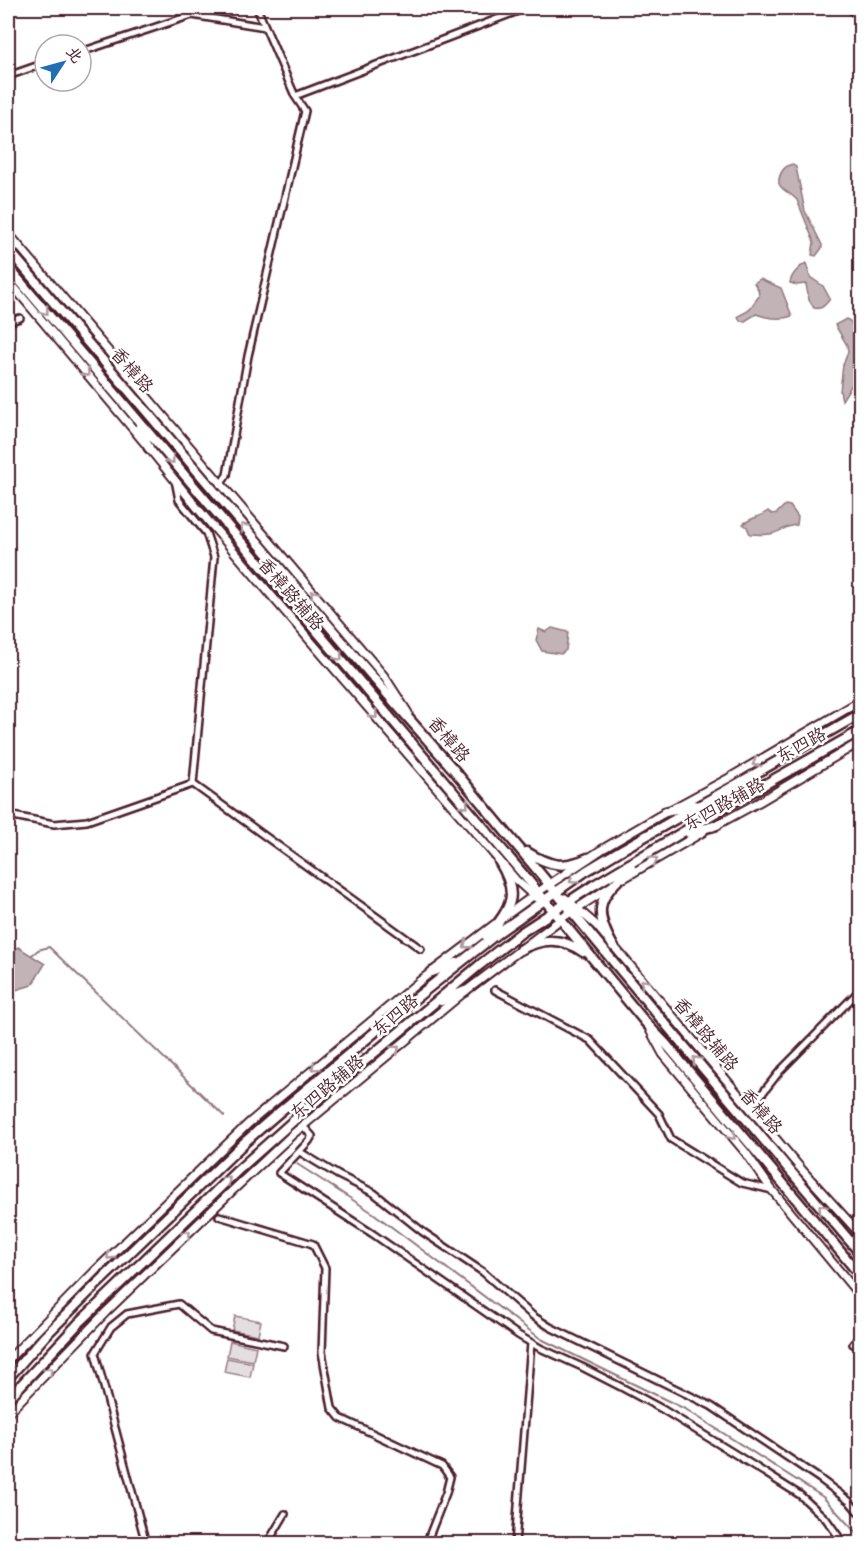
<svg xmlns="http://www.w3.org/2000/svg" width="868" height="1551" font-family="Pangolin,'LXGW WenKai TC',sans-serif">
  <style>
    .green { fill: #e5dee0; stroke: #987e86; stroke-width: 1.5 }
    .water { fill: #c1b3b6; stroke: #91787e; stroke-width: 1.5 }
    .lines { fill: none; stroke-linecap: round; stroke-linejoin: round }
    .stream { stroke: #91787e; stroke-width: 2 }
    .street-casing { stroke: #4a1f2b; stroke-width: 10 }
    .secondary-casing { stroke: #4a1f2b; stroke-width: 11 }
    .primary-casing { stroke: #4a1f2b; stroke-width: 13 }
    .street { stroke: #fff; stroke-width: 5 }
    .secondary { stroke: #fff; stroke-width: 7 }
    .primary { stroke: #fff; stroke-width: 8 }
    .oneway { stroke: #ae9aa0 }
    .labels { text-anchor: middle; stroke-width: 5; stroke-linejoin: round; paint-order: stroke }
    .street-label { font-size: 18px; fill: #4a1f2b; stroke: #fff }
  </style>
  <rect width="100%" height="100%" fill="#fff"/>
  <filter id="ink" filterUnits="userSpaceOnUse"><feTurbulence type="fractalNoise" baseFrequency=".0167" numOctaves="2"/><feDisplacementMap in="SourceGraphic" scale="12" xChannelSelector="R" yChannelSelector="G"/><feConvolveMatrix kernelMatrix="1 2 1 2 8 2 1 2 1" color-interpolation-filters="sRGB"/></filter>
  <g filter="url(#ink)">
    <path class="green" d="M235,1316L261,1321L258,1335L232,1330Z
      M230,1341L256,1347L253,1361L227,1356Z
      M227,1358L253,1363L250,1377L224,1372Z"/>
    <path class="water" d="M793,164L796,167L805,211L822,245V248L816,256L812,255L814,242L797,200C791,193 783,192 779,184C778,175 784,165 793,164Z
      M806,263L810,277L823,286L830,299C826,304 822,310 814,308L809,300L806,284L797,285L790,283C791,275 799,267 806,263Z
      M760,279L781,288L792,316C781,320 767,318 756,314L745,321H740L738,316L748,311L759,296L758,289L754,283Z
      M846,319L850,321L860,340V362L854,372L853,383L842,400L840,391L843,365L848,352L847,345L835,325Z
      M785,505L790,506L798,517L797,525C786,525 780,533 770,534C763,535 756,534 750,534L747,527L743,524C752,517 759,518 768,511L772,514L777,513Z
      M552,628L568,632L566,650L561,654L542,651L536,640L539,629L546,632Z
      M18,947L45,964L32,985L9,992L8,988V958L10,953Z"/>
    <g class="lines">
      <path class="stream" d="M32,955L38,950L49,947L224,1116
        M297,1164L373,1213L541,1339L687,1410L823,1497L860,1537"/>
      <g class="street-casing">
        <path id="street" d="M81,52L192,15L265,27
          M8,76L45,63
          M295,96L526,8
          M8,322L20,318
          M175,480L179,500L206,533L214,557L193,784
          M220,485L227,475L248,356L305,111L295,96L257,8
          M193,784L421,949
          M8,815L54,824L87,821L193,784
          M495,990L590,1040L659,1114L671,1139L742,1183L772,1190
          M750,1109L780,1071L860,990
          M303,1126L312,1136L309,1141L279,1173L373,1234L518,1335L540,1348L582,1367L623,1388L662,1409L735,1454L800,1495L826,1519L844,1544
          M300,1152L338,1175L374,1193L423,1232L483,1272L533,1316L550,1327L711,1406L820,1479L849,1501L860,1514
          M219,1216L313,1244L325,1268L322,1352L332,1408L340,1418L442,1466L450,1477L446,1493L426,1544
          M853,1344L860,1337
          M146,1544L95,1353L111,1327L127,1314L179,1304L211,1331L284,1346
          M267,1544L285,1514
          M515,1544L531,1343"/>
      </g>
      <g class="secondary-casing">
        <path id="secondary" d="M851,8L860,19
          M8,233L384,676L408,713
          M8,280L149,448L199,510L277,602L516,880L536,898
          M713,827L759,802L860,742
          M624,878L703,832
          M565,898L596,925L802,1170L860,1234
          M504,917L544,888L601,850L659,816L729,778L860,701
          M650,1030L663,1054L746,1153L772,1190L860,1296
          M8,1360L95,1271L249,1123L421,980L495,924
          M8,1413L106,1312L232,1191L293,1134L463,993L565,916L610,887"/>
      </g>
      <g class="primary-casing">
        <path id="primary" d="M8,249L388,695L454,770L657,1014L860,1253
          M8,267L523,874L646,1023L666,1044L860,1275
          M139,428L149,448
          M665,812L694,805
          M689,833L717,825
          M527,852C549,866 564,869 588,858
          M487,938C510,907 521,897 499,861
          M613,946C591,907 600,896 631,868
          M520,950C543,938 561,937 583,952
          M432,972L456,963
          M441,1001L465,991
          M8,1378L45,1336L89,1292L246,1141L277,1114L412,1001L499,932L586,871L621,850L860,714
          M8,1399L78,1324L237,1171L301,1114L481,964L522,932L594,885L730,804L860,731"/>
      </g>
      <use href="#street" class="street"/>
      <use href="#secondary" class="secondary"/>
      <use href="#primary" class="primary"/>
    </g>
    <defs><path id="oneway-chevron" d="M-2-3.5L2.5 0L-2 3.5" fill="none" stroke-width="1.6" stroke-linecap="round" stroke-linejoin="round" transform="scale(1.5)"/></defs>
    <g class="oneway">
      <use href="#oneway-chevron" transform="translate(45 311) rotate(50)"/>
      <use href="#oneway-chevron" transform="translate(86 373) rotate(50)"/>
      <use href="#oneway-chevron" transform="translate(171 460) rotate(50)"/>
      <use href="#oneway-chevron" transform="translate(244 527) rotate(-131)"/>
      <use href="#oneway-chevron" transform="translate(314 594) rotate(-130)"/>
      <use href="#oneway-chevron" transform="translate(339 657) rotate(50)"/>
      <use href="#oneway-chevron" transform="translate(374 715) rotate(50)"/>
      <use href="#oneway-chevron" transform="translate(756 763) rotate(150)"/>
      <use href="#oneway-chevron" transform="translate(465 805) rotate(50)"/>
      <use href="#oneway-chevron" transform="translate(654 860) rotate(-30)"/>
      <use href="#oneway-chevron" transform="translate(573 880) rotate(146)"/>
      <use href="#oneway-chevron" transform="translate(467 945) rotate(142)"/>
      <use href="#oneway-chevron" transform="translate(644 983) rotate(-130)"/>
      <use href="#oneway-chevron" transform="translate(396 1049) rotate(-40)"/>
      <use href="#oneway-chevron" transform="translate(696 1060) rotate(-130)"/>
      <use href="#oneway-chevron" transform="translate(315 1067) rotate(140)"/>
      <use href="#oneway-chevron" transform="translate(732 1136) rotate(50)"/>
      <use href="#oneway-chevron" transform="translate(227 1180) rotate(-44)"/>
      <use href="#oneway-chevron" transform="translate(822 1208) rotate(-131)"/>
      <use href="#oneway-chevron" transform="translate(187 1234) rotate(-44)"/>
      <use href="#oneway-chevron" transform="translate(110 1256) rotate(136)"/>
      <use href="#oneway-chevron" transform="translate(49 1371) rotate(-45)"/>
    </g>
  </g>
  <g class="labels">
    <g class="street-label">
      <text transform="translate(132 370) rotate(49)" y="6">香樟路</text>
      <text transform="translate(291 594) rotate(49)" y="6">香樟路辅路</text>
      <text transform="translate(449 739) rotate(50)" y="6">香樟路</text>
      <text transform="translate(801 745) rotate(-29)" y="6">东四路</text>
      <text transform="translate(724 804) rotate(-29)" y="6">东四路辅路</text>
      <text transform="translate(395 1015) rotate(-40)" y="6">东四路</text>
      <text transform="translate(706 1034) rotate(50)" y="6">香樟路辅路</text>
      <text transform="translate(327 1087) rotate(-40)" y="6">东四路辅路</text>
      <text transform="translate(761 1111) rotate(49)" y="6">香樟路</text>
    </g>
  </g>
  <rect width="868" height="1551" fill="none" stroke="#fff" stroke-width="30"/>
  <rect x="15" y="15" width="838" height="1521" fill="none" stroke="#4a1f2b" stroke-width="2" filter="url(#ink)"/>
  <g transform="translate(63 63) rotate(54)"><circle r="28" fill="#ffffff" stroke="#b7a5aa" stroke-width="1.5"/>
  <path d="M0-4.5L10 22L0 15L-10 22Z" fill="#1f6fb2"/>
  <text y="-9" font-size="16" font-weight="bold" text-anchor="middle" fill="#4a1f2b">北</text>
  </g>
</svg>
